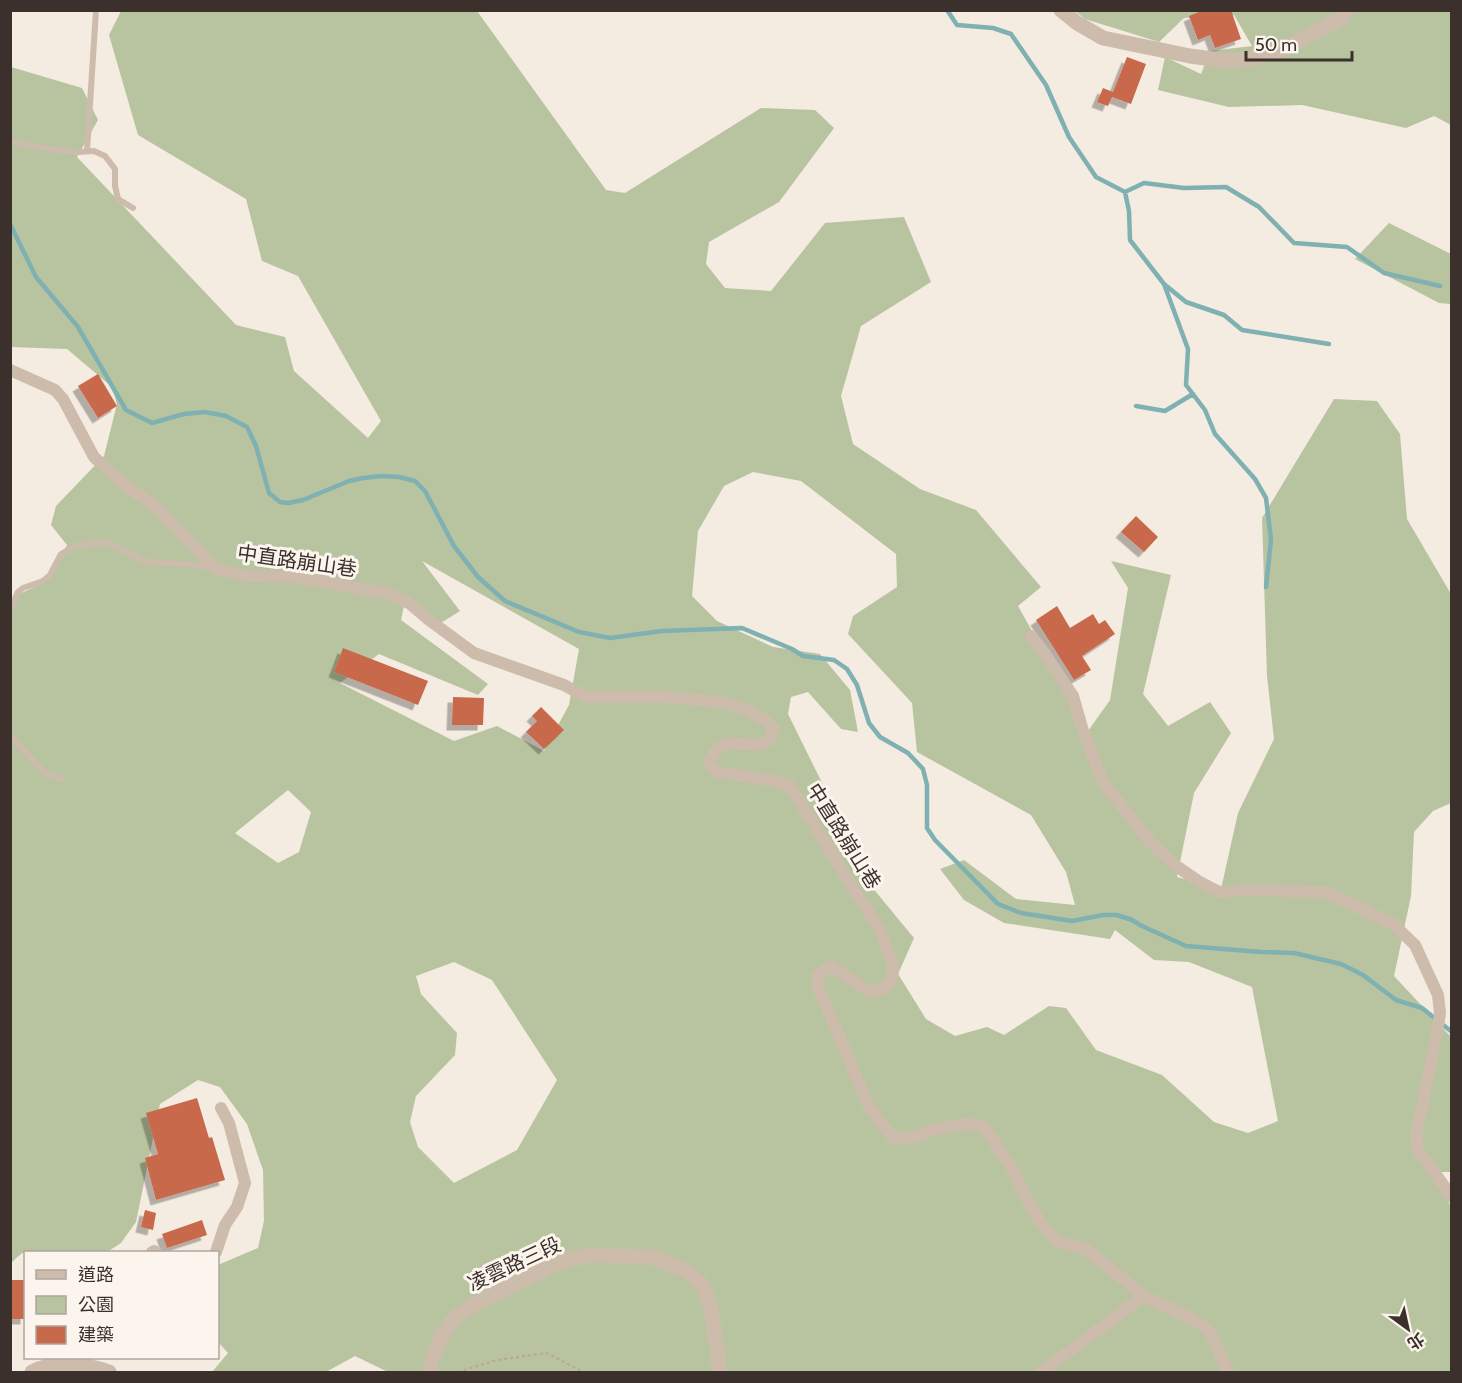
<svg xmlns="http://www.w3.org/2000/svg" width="1462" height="1383" font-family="Cabin,'Noto Sans TC',sans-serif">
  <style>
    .green { fill: #b8c4a0; fill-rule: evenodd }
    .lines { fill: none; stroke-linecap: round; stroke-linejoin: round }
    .stream { stroke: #7fb0b2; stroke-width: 4.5 }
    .building { fill: #c8694b; filter: url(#shadow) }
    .path { stroke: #b9a596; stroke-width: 2; stroke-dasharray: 3 3; stroke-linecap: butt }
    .service { stroke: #cdbbac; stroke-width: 6 }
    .minor { stroke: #cdbbac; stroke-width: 12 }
    .tertiary { stroke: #cdbbac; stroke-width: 15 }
    .labels { text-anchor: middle; stroke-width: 6; stroke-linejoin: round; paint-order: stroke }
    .street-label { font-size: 20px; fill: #3b302b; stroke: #fbf5ee }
  </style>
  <defs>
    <filter id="shadow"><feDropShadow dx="-5.5" dy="5.5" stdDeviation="0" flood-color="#0004"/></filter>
  </defs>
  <rect width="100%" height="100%" fill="#f4ebe1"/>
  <path class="green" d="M121,11H477L606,190L625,193L761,108L815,110L834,128L779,202L709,242L706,264L725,288L771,291L825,223L904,217L931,282L861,326L841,396L853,444L920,489L976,510L1041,587L1018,606L1088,731L1110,700L1128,588L1111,561L1171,575L1143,694L1168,726L1210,702L1231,733L1194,793L1177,877L1221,889L1238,813L1274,739L1267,676L1262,518L1334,399L1377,401L1400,434L1407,519L1451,594V803L1433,811L1414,832L1411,896L1394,976L1451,1037V1172H1437L1451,1208V1372H388L355,1356L326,1372H212L228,1353L218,1342V1265L258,1248L264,1221L263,1170L247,1124L220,1087L198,1080L160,1104L136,1222L121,1243L107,1252L22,1253L11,1263V601L13,597L47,581L67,545L51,525L56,506L104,456L117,404L112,387L67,349L11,347V67L82,88L98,120L77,157L236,325L285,337L294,371L368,438L381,421L298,276L262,261L246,199L138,135L109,35ZM753,472L801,481L896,554L897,587L853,616L848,634L912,703L917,752L1031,815L1066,872L1075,905L1016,899L964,860L940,869L964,900L1004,923L1110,939L1115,930L1154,960L1189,962L1252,987L1278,1121L1248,1133L1214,1122L1162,1075L1096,1050L1066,1008L1049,1006L1004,1035L987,1027L955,1036L926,1019L898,974L914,938L876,892L788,714L791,697L808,692L841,729L858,732L850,690L820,654L773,647L717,621L692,596L698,531L724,486ZM422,561L579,649L569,705L544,751L497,726L454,741L340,683L379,654L478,695L488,684L401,620L404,606L436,626L460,611ZM288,790L311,812L299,852L278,863L235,833ZM454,962L492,980L557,1080L517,1150L454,1183L418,1147L410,1122L416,1096L455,1055L457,1033L421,994L416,976Z
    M1075,11H1451V125L1434,116L1406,128L1302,105L1229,107L1158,90L1165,57L1201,74L1210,51L1252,46L1234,15L1184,18L1159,42L1085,19Z
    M1389,223L1451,254V304L1439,303L1355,259Z"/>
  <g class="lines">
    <path class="stream" d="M947,10L957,25L993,28L1011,34L1046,85L1069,137L1096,177L1125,192L1144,183L1184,188L1226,187L1259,207L1294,243L1347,247L1384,273L1440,286
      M1125,192L1129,211L1130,240L1164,284L1186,302L1224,315L1242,330L1329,344
      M10,224L36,277L78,327L126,410L152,423L184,414L205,412L226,416L247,427L256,446L269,493L280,502L288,503L303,500L349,481L363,478L382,476L399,477L415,481L425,491L454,546L478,577L505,601L579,632L610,638L662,631L742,628L792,649L803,656L834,660L847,669L857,685L869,723L880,737L908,753L923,769L927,785V828L935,840L998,904L1021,913L1072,921L1103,915H1117L1132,920L1142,926L1186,946L1261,952L1294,953L1341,964L1363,975L1396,1000L1422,1008L1452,1032
      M1164,284L1188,349L1186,385L1205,410L1215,434L1255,479L1266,498L1271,540L1266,587
      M1136,406L1165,411L1193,394"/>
  </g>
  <path class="building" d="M1204,10H1231L1241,39L1215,48L1210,35L1198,40L1189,16Z
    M1127,57L1146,64L1131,104L1112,97L1108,106L1097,102L1103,88L1113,92Z
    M98,374L117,406L98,418L78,386Z
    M1136,516L1158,537L1144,552L1121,532Z
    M1057,606L1070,628L1093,614L1099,624L1105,620L1115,634L1082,656L1091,670L1074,680L1036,620Z
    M343,648L428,681L418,705L334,672Z
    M453,697L484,698L483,725H452Z
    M541,707L564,730L544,749L526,732L537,721L532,716Z
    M197,1098L209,1138L212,1137L225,1180L156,1200L145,1158L158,1154L146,1113Z
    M145,1210L156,1213L153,1230L141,1227Z
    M202,1220L207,1235L167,1248L162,1234Z
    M10,1280H26V1319H10Z"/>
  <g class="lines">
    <path class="path" d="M458,1372L497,1360L547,1353L583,1372"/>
    <path class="service" d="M10,142L57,150L77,152L94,151L105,156L115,169V186L118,199L133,208
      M87,151L96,10
      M10,610L18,592L23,588L43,581L50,575L61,554L75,546L104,542L115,546L147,562L184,564L213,568
      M10,735L44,772L61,779"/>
    <path class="minor" d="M10,370L55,390L63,399L94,457L126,486L157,508L215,568L248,576L295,577L389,594L409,603L429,620L474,653L564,685L586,697H669L727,703L751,712L766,721L774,729L769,740L759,745L728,743L717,749L709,761L716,772L775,781L790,786L846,877L880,930L893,965L892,979L884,989L870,992L831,966L818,975V988L838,1033L867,1103L883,1126L894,1138L918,1137L930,1131L945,1127L965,1124L981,1125L990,1135L1012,1169L1031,1207L1044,1227L1058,1242L1086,1249L1144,1296L1196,1321L1210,1332L1228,1372
      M1031,636L1045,654L1073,696L1083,731L1103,782L1149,841L1172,863L1198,881L1219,892L1246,890L1326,892L1393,924L1415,945L1438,995L1440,1013L1437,1033L1417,1131V1148L1452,1197
      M152,1252L154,1251L156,1252
      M216,1252L225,1225L237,1207L245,1183L229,1123L221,1108
      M1041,1372L1144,1296"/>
    <path class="tertiary" d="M1061,10L1077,23L1103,38L1190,56L1228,61L1253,58L1287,47L1342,18L1346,10
      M32,1372C52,1361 89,1364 109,1372
      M430,1372L432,1358L442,1335L455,1317L475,1304L557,1263L590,1255L652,1257L685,1270L701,1283L710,1303L718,1355L719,1372"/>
  </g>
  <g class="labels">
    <g class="street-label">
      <text transform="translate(297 561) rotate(8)" y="7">中直路崩山巷</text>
      <text transform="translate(844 836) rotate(58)" y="7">中直路崩山巷</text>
      <text transform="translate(514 1264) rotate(-25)" y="7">凌雲路三段</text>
    </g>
  </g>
  <rect width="1462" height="1383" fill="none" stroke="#3b302b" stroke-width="24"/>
  <rect x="24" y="1251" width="195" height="108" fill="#fbf5ee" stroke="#aea6a0" stroke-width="1.5"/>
  <rect x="36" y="1270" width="30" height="9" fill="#cdbbac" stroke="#aea6a0" stroke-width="1.5"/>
  <text x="78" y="1281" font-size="18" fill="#3b302b">道路</text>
  <rect x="36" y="1296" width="30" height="18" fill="#b8c4a0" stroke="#aea6a0" stroke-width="1.5"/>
  <text x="78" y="1311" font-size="18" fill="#3b302b">公園</text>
  <rect x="36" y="1326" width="30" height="18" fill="#c8694b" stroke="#aea6a0" stroke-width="1.5"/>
  <text x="78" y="1341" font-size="18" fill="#3b302b">建築</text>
  <g transform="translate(1408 1329) rotate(147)" stroke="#fbf5ee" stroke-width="4.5" paint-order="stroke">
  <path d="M0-4.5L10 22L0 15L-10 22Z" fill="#3b302b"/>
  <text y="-9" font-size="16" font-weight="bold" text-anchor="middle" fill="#3b302b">北</text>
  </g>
  <path d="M1246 51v9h106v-9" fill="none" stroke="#3b302b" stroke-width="3"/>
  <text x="1255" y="51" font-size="18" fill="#3b302b" stroke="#fbf5ee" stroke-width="4.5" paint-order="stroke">50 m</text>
</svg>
